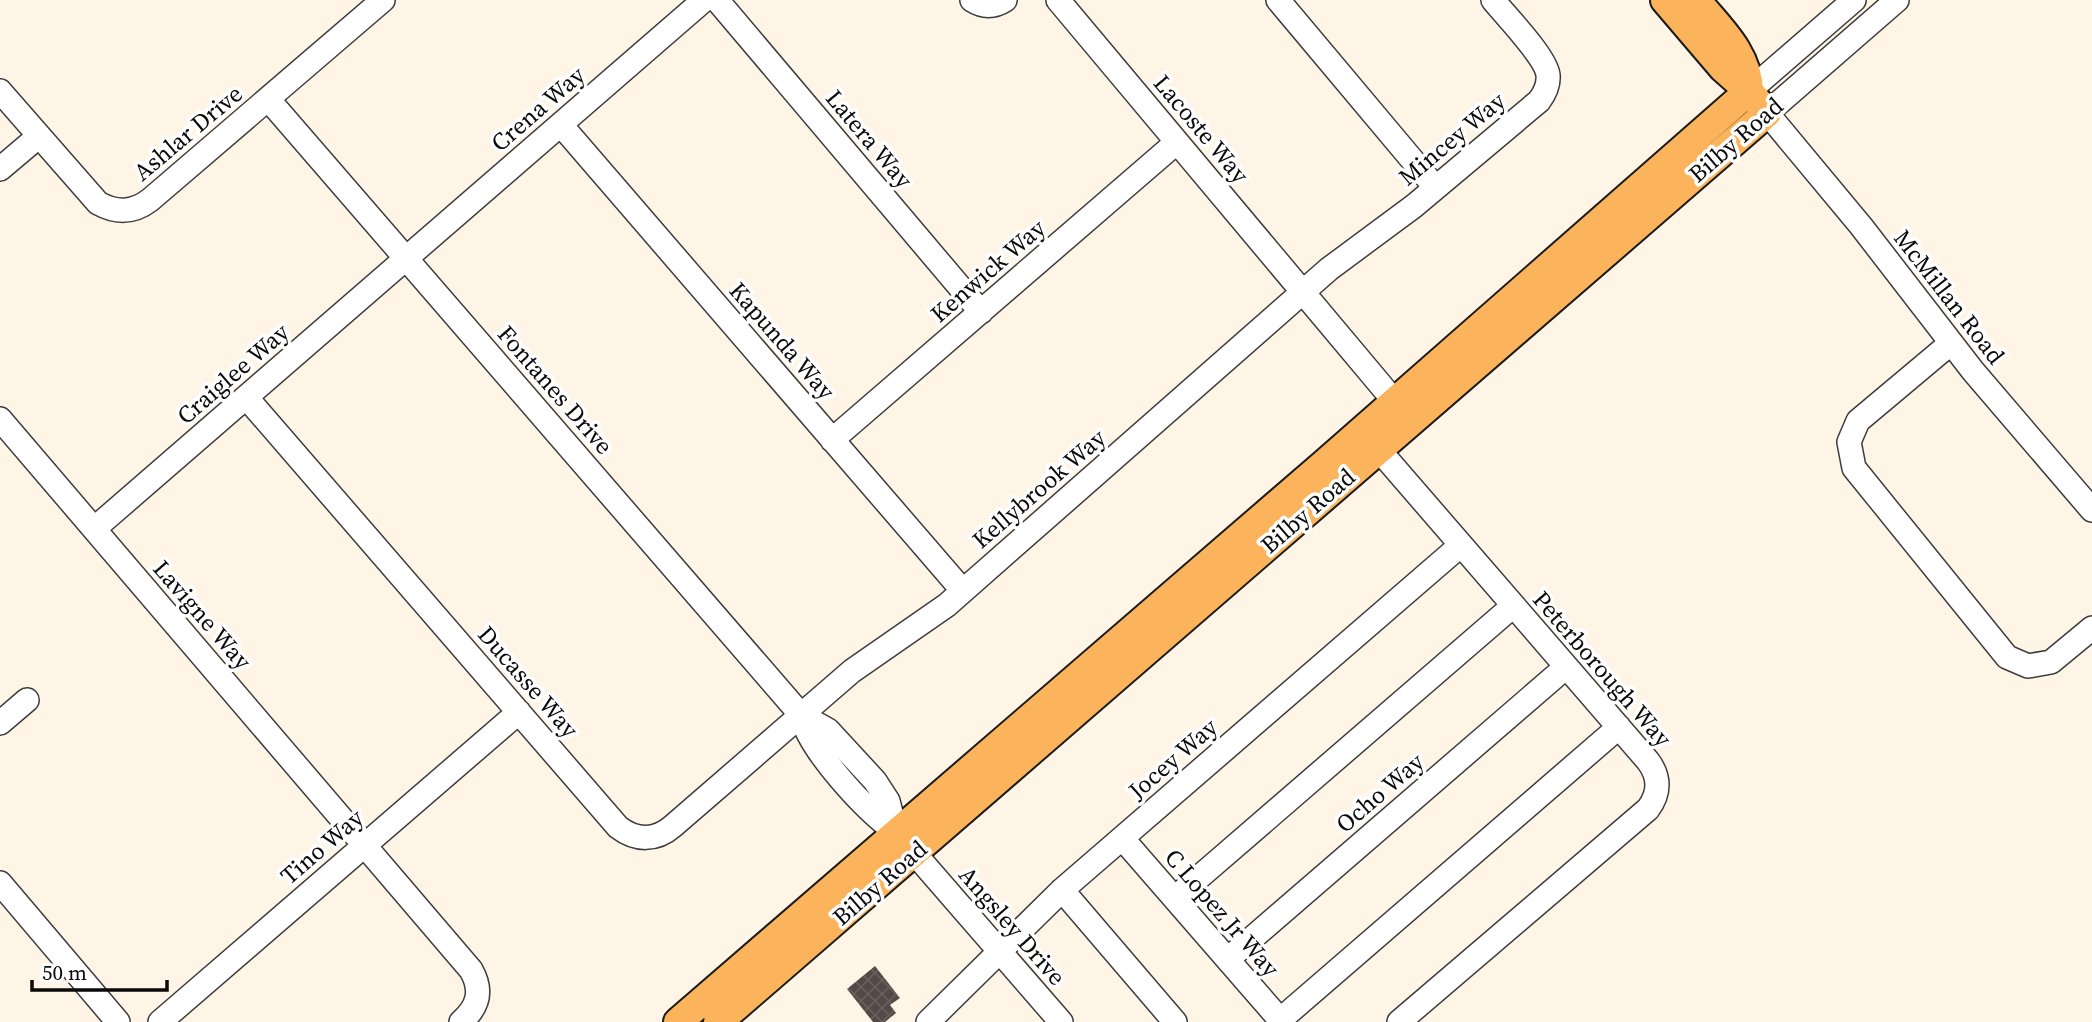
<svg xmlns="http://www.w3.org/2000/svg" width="2092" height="1022" font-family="'Source Serif 4',serif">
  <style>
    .building { fill: url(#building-cross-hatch) }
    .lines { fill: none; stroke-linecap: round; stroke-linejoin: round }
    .minor-casing { stroke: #3d3d3d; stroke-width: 26 }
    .major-casing { stroke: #1b1b1b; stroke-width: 32 }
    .minor { stroke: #fff; stroke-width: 23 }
    .major { stroke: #fbb45b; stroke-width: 28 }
    .labels { text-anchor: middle; stroke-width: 7; stroke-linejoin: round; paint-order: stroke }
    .street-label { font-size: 24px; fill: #0a0a0a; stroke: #fff }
  </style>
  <defs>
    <pattern id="building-cross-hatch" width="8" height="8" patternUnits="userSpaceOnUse" patternTransform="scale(1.75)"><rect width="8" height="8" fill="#534946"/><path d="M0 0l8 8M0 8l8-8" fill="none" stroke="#675f5c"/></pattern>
  </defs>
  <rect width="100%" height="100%" fill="#fff5e7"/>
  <path class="building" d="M875,966L900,998L890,1005L896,1013L885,1022H873L847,989Z"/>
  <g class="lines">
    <g class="minor-casing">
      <path id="minor" d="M717,0L981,312
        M972,0C983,7 994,7 1005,0
        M1058,0L1395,402
        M1278,0L1435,187
        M1897,0L1767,113L1861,226L1973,371L2092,510
        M0,91L98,203C116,213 133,213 150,200L383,0
        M1749,91L1854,0
        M268,99L801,715C810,751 866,811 896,832L1061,1022
        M561,125L963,591
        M0,169L39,136
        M1951,343L1858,421L1849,442L1854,468L2007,657L2028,666L2051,662L2092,628
        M246,397L618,827C636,841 656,841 673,826L852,671L947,605L1329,269L1414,206L1539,101C1545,93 1549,85 1548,75C1546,57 1506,16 1493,0
        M0,419L471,970C483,991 478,1007 461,1022
        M832,440L1177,142
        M1379,450L1648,761C1660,777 1660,793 1648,809L1399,1022
        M94,529L704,0
        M801,715L828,730L875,781L888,801L896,832
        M0,723L27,700
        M1122,838L1282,1022
        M0,883L118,1022
        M1062,890L1175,1022
        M1175,898L1513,606
        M1228,959L1566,667
        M1280,1020L1619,727
        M160,1022L519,712
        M928,1022L1062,890L1461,545"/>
    </g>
    <g class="major-casing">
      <path id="major" d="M1696,0C1719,28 1748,53 1749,91
        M678,1022L1324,464L1749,91
        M718,1022L1767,113L1749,91L1723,68L1665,0"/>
    </g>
    <use href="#minor" class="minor"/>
    <use href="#major" class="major"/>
  </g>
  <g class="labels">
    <g class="street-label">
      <text transform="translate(538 109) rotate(-41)" y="8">Crena Way</text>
      <text transform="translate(1201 129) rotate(50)" y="8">Lacoste Way</text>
      <text transform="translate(188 133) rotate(-40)" y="8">Ashlar Drive</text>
      <text transform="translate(869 139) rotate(50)" y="8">Latera Way</text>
      <text transform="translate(1452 139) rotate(-40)" y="8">Mincey Way</text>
      <text transform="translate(1736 140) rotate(-41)" y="8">Bilby Road</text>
      <text transform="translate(988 271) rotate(-41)" y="8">Kenwick Way</text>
      <text transform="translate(1949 297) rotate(52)" y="8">McMillan Road</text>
      <text transform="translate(782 341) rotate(49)" y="8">Kapunda Way</text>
      <text transform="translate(233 374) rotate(-41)" y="8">Craiglee Way</text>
      <text transform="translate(555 390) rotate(49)" y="8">Fontanes Drive</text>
      <text transform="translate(1039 489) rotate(-41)" y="8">Kellybrook Way</text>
      <text transform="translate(1308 511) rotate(-41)" y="8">Bilby Road</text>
      <text transform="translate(202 615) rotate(49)" y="8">Lavigne Way</text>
      <text transform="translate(1602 669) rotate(49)" y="8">Peterborough Way</text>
      <text transform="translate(528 682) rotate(49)" y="8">Ducasse Way</text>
      <text transform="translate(1173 759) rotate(-41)" y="8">Jocey Way</text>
      <text transform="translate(1380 793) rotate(-41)" y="8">Ocho Way</text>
      <text transform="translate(322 847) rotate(-41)" y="8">Tino Way</text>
      <text transform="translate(880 883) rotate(-41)" y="8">Bilby Road</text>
      <text transform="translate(1222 913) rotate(49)" y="8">C Lopez Jr Way</text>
      <text transform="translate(1012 926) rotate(49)" y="8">Angsley Drive</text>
    </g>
  </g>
  <path d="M32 980v10h135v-10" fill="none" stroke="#0a0a0a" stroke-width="3.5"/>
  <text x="42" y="980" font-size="21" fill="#0a0a0a" stroke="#ffffff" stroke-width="5" paint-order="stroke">50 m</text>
</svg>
